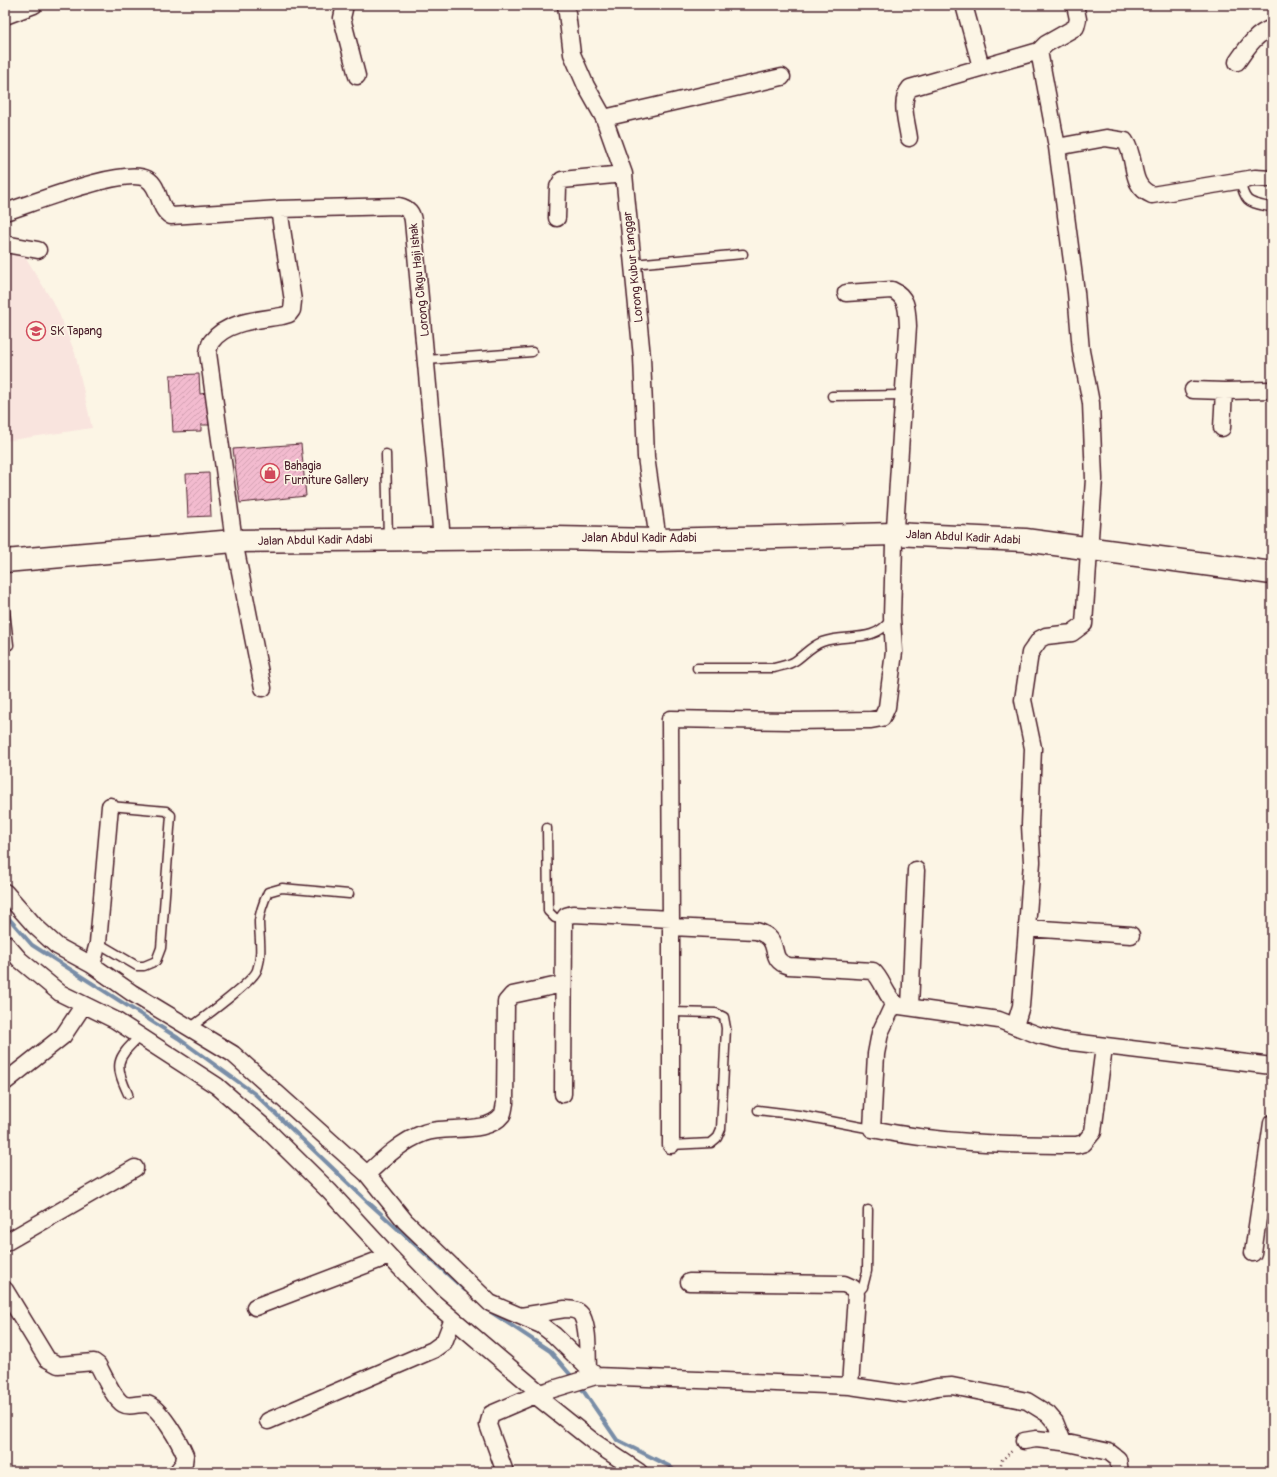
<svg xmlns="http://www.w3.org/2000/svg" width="1277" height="1477" font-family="Pangolin,sans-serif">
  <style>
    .built { fill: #f9e4de }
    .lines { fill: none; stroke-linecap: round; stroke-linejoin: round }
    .stream { stroke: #798da7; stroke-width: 4 }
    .building { fill: url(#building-hatch); stroke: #4a1f2b }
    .lane-casing { stroke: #4a1f2b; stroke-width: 11 }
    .street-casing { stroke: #4a1f2b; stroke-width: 19 }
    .secondary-casing { stroke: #4a1f2b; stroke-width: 25 }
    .path { stroke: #4a1f2b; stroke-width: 2.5; stroke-dasharray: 1 3; stroke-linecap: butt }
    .lane { stroke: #fcf5e5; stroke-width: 8 }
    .street { stroke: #fcf5e5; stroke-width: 16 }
    .secondary { stroke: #fcf5e5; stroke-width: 22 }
    .labels { text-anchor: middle; stroke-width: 3; stroke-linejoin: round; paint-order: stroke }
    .street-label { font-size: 12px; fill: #4a1f2b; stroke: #fcf5e5 }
    .poi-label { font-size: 12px; fill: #4a1f2b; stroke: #fcf5e5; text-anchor: start }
  </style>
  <defs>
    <pattern id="building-hatch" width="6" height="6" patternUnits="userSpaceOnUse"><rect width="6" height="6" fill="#f3bbcf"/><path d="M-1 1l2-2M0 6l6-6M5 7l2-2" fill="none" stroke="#d2a0b2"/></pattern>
  </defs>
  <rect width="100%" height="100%" fill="#fcf5e5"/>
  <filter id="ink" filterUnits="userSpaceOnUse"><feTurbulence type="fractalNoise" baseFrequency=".025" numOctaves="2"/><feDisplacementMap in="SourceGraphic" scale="8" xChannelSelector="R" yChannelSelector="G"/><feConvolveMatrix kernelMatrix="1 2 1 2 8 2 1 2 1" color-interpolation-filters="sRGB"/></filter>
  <g filter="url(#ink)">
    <path class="built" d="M5,251L23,253L57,309L75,353L92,428L5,441Z"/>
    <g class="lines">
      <path class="stream" d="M5,914L32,945L178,1038L255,1094L368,1202L465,1290
        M485,1308L550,1351L574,1379
        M580,1386L617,1440L669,1466L676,1472"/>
    </g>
    <path class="building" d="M199,374L200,394L207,393L209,425H201V431L173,432L170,375Z
      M301,444L306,496L240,503L233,449Z
      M209,473L211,516L188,517L186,474Z"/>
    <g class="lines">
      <g class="lane-casing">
        <path id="lane" d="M1240,180C1245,203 1248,202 1269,207
          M633,264L743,254
          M427,360L532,352
          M832,396L905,395
          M386,454L388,539
          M5,611L9,645
          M697,668H774C780,666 789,665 795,661C804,655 811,646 822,642C846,633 874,644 890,620
          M547,828L548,911L555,918L564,919
          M98,943L137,966H144L156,961L161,948L171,815L166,811L110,806
          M671,1012L716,1013L724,1017L726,1028L721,1129L717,1138L711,1143L671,1145
          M190,1028C203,1018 253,982 257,970C263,954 259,937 259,921C260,911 264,901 268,892L282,888L349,894
          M128,1094C114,1064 116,1059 139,1037
          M758,1110L799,1115L872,1129
          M856,1295L863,1287L867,1271L868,1210"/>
      </g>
      <g class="street-casing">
        <path id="street" d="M345,5L342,18L357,76
          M566,5L572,54L586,86L604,118L624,174L642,357L646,457L658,540
          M964,5L981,67
          M5,16L34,5
          M1237,62C1247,48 1255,34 1272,28
          M604,118L782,77
          M909,138C907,122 899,101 910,88L1039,51
          M1057,147L1106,138L1125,141C1138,160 1128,185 1152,195L1255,178L1272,179
          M5,212C31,204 125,166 147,179C161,187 157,208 171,216L279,209
          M557,218L558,187L562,180L624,174
          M5,244L38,250
          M846,293L892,290C908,297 907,311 908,326L894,544L892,617L894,652L887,707L882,718L871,720L790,721L670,719L671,927L756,931C785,939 765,960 789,966L873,971C884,981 886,1000 900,1006L999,1020L1038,1035L1064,1041L1272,1066
          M1193,390L1224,391
          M1222,428L1224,391L1272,390
          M263,688L234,541L208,353C209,349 209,344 212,341C227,321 259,320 282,316L289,314L292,310L293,301L279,209L399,206C408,208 412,212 413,221L442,539
          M5,892L35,926L57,946L92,965L132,993L233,1054L367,1174L405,1221L490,1303L541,1325L554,1335L596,1376
          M671,927V1145
          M1027,928L1131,935
          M5,943L20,960L60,993L115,1020L217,1086L263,1126L329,1191L389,1256L433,1302L540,1393
          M92,965L98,943L110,806
          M894,1003L880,1033L876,1054L872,1129C939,1143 1008,1145 1077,1145L1084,1143L1093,1132L1104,1047
          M910,1007L916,870
          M1015,1026L1021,1006L1032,862L1030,825L1033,748L1023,700L1030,653L1040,639L1046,636L1072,633L1084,624L1094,479L1091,403L1081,351L1076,292L1057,147L1039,51L1046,44L1076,27L1078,19L1075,5
          M5,1082L63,1036L83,1006
          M563,1094L564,919L566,916L573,914L671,919
          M367,1174C384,1158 402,1141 424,1133C445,1125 487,1135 502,1115C504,1112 504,1107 505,1103L506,1002L512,995L563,984
          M5,1243L135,1168
          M1253,1253L1272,1123
          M689,1282L844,1284L853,1288L856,1295L850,1386
          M5,1290L47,1359L58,1365L94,1362L98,1365C103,1374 114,1399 123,1404C130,1408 139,1403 147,1404C160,1407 180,1443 185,1455L184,1463L177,1472
          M255,1307L389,1256
          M521,1316L565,1309C571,1309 579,1310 582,1316C589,1330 587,1352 588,1367
          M535,1395L594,1442L639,1472
          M268,1421L433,1350L444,1342L453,1319
          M1024,1441L1036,1439L1063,1442
          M505,1472L488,1425L491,1414L540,1393L596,1376L850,1386L905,1394L917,1392L937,1387L952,1386L1027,1401L1048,1414L1055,1422L1063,1442L1109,1452L1118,1459L1120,1472"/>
      </g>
      <g class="secondary-casing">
        <path id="secondary" d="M5,561L234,541L555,538L658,540L894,534L1025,540L1272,573"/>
      </g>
      <path class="path" d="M999,1472L1002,1460L1013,1450"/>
      <use href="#lane" class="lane"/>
      <use href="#street" class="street"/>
      <use href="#secondary" class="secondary"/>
    </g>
  </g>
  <defs>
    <g id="school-ring" transform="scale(1)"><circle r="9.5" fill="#fcf5e5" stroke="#d1495b" stroke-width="1.5"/><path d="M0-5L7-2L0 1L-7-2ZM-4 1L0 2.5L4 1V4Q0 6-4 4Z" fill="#d1495b"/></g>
    <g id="shop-ring" transform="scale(1)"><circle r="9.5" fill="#fcf5e5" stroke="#d1495b" stroke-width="1.5"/><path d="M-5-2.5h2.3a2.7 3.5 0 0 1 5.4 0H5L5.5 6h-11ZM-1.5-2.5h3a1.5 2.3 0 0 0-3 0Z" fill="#d1495b"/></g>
  </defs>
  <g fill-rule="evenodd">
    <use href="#school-ring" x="36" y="331"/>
    <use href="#shop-ring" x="270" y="473"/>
  </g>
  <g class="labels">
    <g class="street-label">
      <text transform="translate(633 267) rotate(-96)" y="4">Lorong Kubur Langgar</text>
      <text transform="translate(419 280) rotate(-96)" y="4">Lorong Cikgu Haji Ishak</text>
      <text transform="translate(963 537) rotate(3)" y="4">Jalan Abdul Kadir Adabi</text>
      <text x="639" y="542">Jalan Abdul Kadir Adabi</text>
      <text transform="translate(315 540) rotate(-1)" y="4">Jalan Abdul Kadir Adabi</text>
    </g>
    <g class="poi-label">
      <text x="50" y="335">SK Tapang</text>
      <text x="284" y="470">Bahagia<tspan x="284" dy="14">Furniture Gallery</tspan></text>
    </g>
  </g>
  <rect width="1277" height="1477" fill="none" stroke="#fcf5e5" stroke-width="20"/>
  <rect x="10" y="10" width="1257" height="1457" fill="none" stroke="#4a1f2b" stroke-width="1.5" filter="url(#ink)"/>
</svg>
